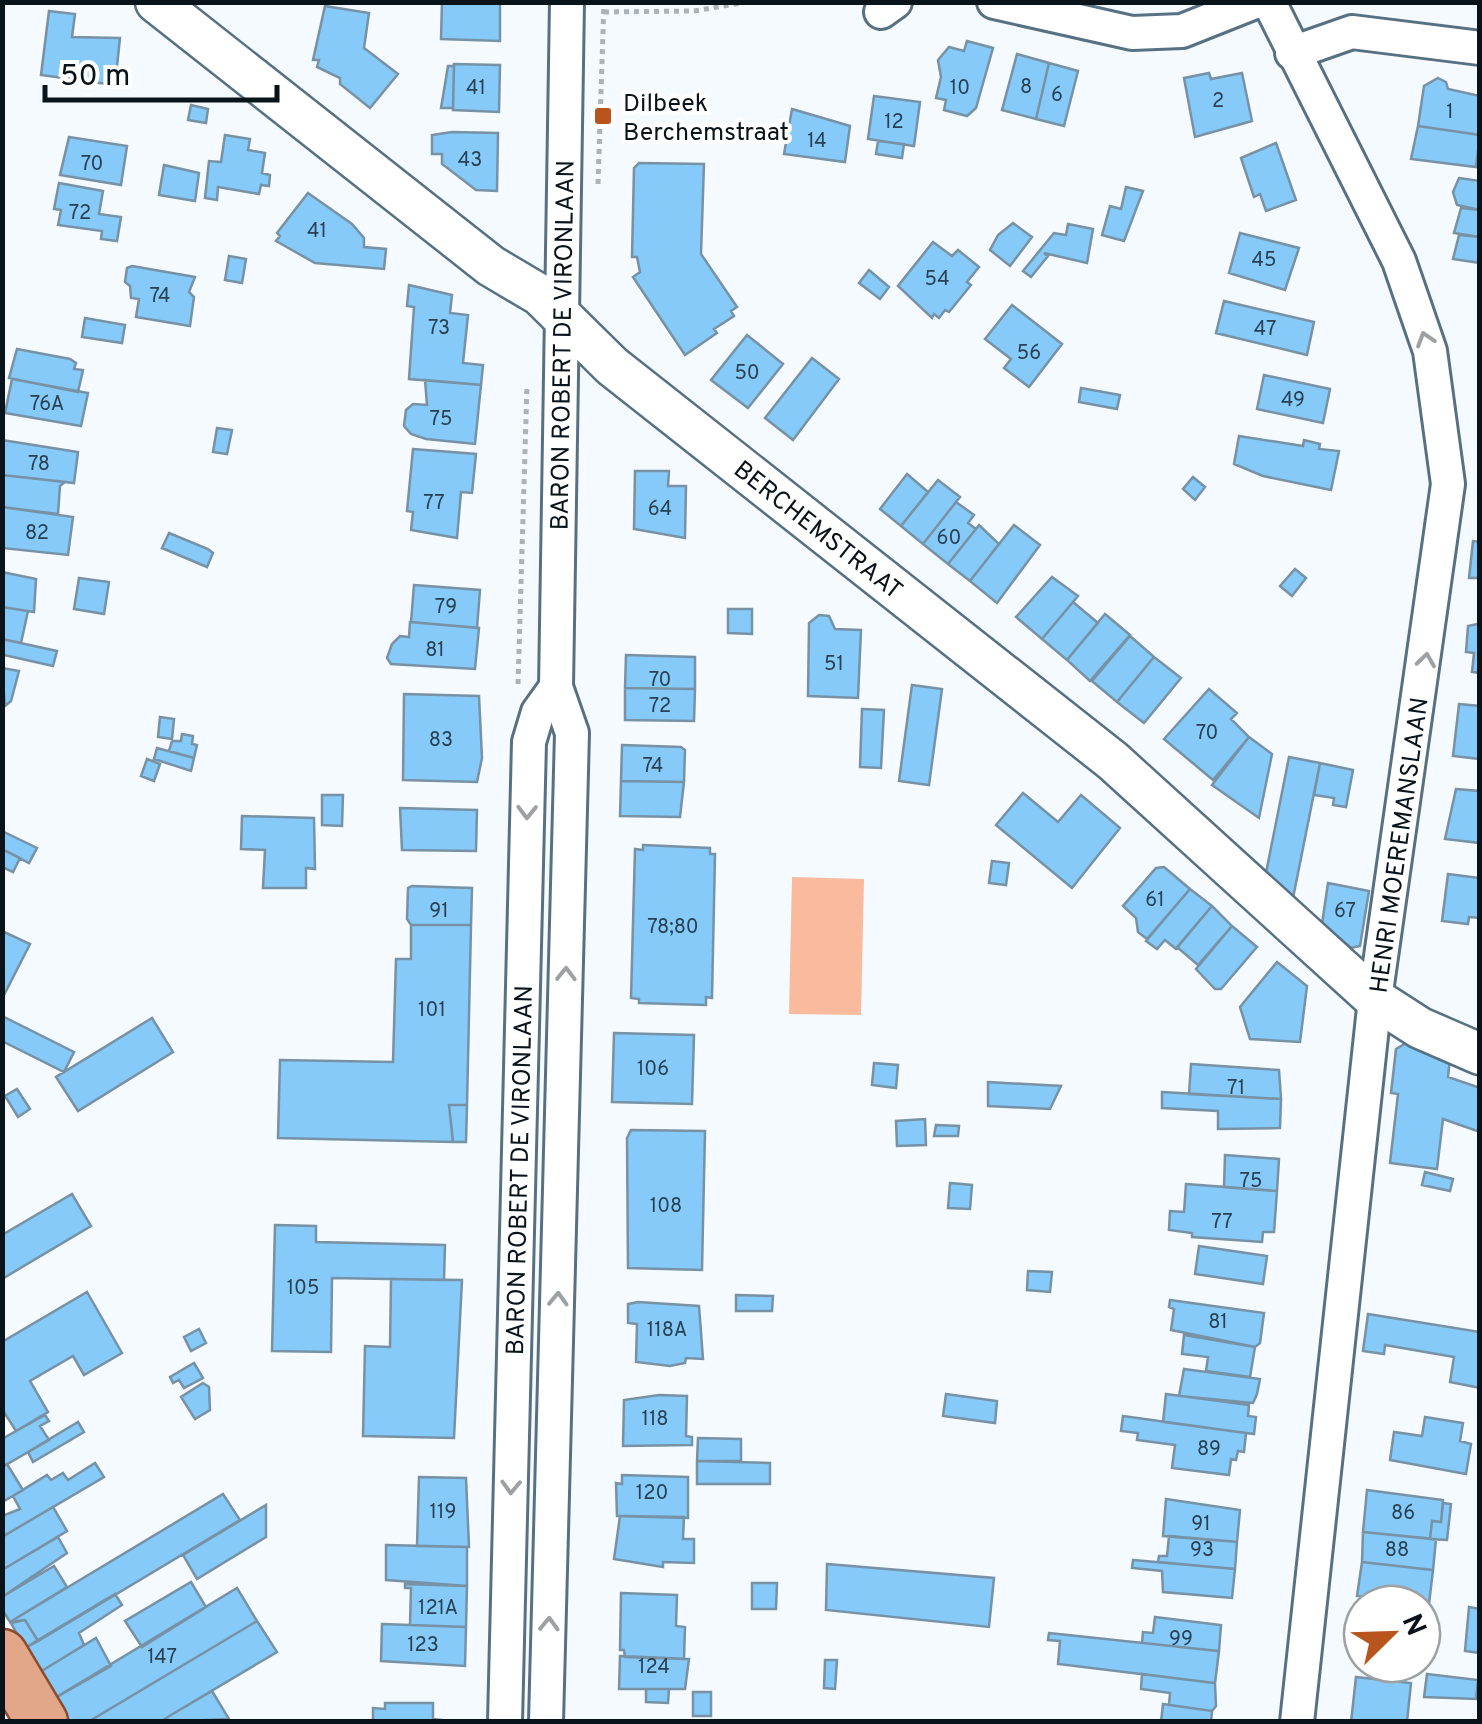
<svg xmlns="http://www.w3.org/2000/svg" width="1482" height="1724" font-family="Overpass,sans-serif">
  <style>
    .pitch { fill: #f9ba9d }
    .building { fill: #86caf9; stroke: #7791a5; stroke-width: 2.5 }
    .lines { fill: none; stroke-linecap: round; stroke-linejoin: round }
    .minor-casing { stroke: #577183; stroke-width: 38 }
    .tertiary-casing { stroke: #577183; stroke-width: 45 }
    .primary-casing { stroke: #8a4c2e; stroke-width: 55 }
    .path { stroke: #abb2b8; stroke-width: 5; stroke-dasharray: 5 5; stroke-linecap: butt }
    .minor { stroke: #fff; stroke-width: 32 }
    .tertiary { stroke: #fff; stroke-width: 40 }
    .primary { stroke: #e2a688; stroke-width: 50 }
    .oneway { stroke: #9da1a3 }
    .poi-dot { fill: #b8551e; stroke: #fff; stroke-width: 4 }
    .labels { text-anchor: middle; stroke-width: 8; stroke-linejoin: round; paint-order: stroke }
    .number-label { font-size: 20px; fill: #284152 }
    .poi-label { font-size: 25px; fill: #09131a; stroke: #fff; text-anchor: start }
    .street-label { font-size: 25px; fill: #09131a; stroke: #fff }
  </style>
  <rect width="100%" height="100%" fill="#f5faff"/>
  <path class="pitch" d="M792,877L864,879L861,1015L789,1014Z"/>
  <path class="building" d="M442,2H500V41L441,39Z
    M325,6L369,13L364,48L398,74L370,108L340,84V78L317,67L319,60H313Z
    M49,11L75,14L72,37L120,38L115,85L41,75Z
    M967,41L993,48L976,108L967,116L944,110L946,100L936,98L941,77L938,60L949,47L964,51Z
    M1017,54L1049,63L1036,119L1002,110Z
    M1049,63L1078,71L1064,126L1036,119Z
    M500,65L499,112L453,110L454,64Z
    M448,66H454L453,108H441Z
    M1209,73L1211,79L1242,73L1252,121L1195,137L1184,78Z
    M1438,78L1446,82L1448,89L1480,96V135L1418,126L1424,86Z
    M874,96L920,102L914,146L868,139Z
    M191,105L208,109L206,123L188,120Z
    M792,109L850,126L845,162L784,154Z
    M1418,126L1480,135L1476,167L1411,159Z
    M452,132L498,133L497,191L476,190L442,164V154H432V135Z
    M225,135L250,139L248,150L265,153L262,173L270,175L269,186L261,185L259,194L218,187L217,200L205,198L209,161L221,162Z
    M69,137L127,146L121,185L60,175Z
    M878,141L904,144L902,158L876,154Z
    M1276,143L1296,200L1266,211L1260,194L1254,197L1241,158Z
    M639,163L704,164L701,254L737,307L731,311L734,316L714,329L717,333L685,355L633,277L640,272L637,257H632L634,168Z
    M164,165L199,173L195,201L159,195Z
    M1459,178L1480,181V210L1457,205L1453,192Z
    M59,183L103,191L99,214L121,217L117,241L101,239L102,231L58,225L61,210L54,209Z
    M1126,187L1143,191L1124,241L1102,235L1110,206L1121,209Z
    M308,193L352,224L364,238V247L386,249L384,269L315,263L276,241L280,236L277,233Z
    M1461,208L1480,210V237L1454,233Z
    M1013,223L1032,237L1010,266L990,250L998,235Z
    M1068,224L1093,229L1087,263L1044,253L1048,256L1031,277L1023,271L1054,233L1066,235Z
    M1240,233L1299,248L1285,290L1229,273Z
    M1459,235L1480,237V263L1453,259Z
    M933,242L952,256L958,250L979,267L967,282L971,285L949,312L945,310L939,318L934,314L932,318L898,286Z
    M229,256L246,259L242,283L225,280Z
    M132,266L195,277L189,292L194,297L190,326L136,317L139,299L131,298L130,286L125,282L127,268Z
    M869,270L889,287L880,299L859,283Z
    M409,285L452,295L450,313L468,315L463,363L483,365L481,385L409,379L414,307L407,306Z
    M1224,301L1314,322L1307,355L1216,333Z
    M1012,305L1062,344L1029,387L1004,368L1011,359L985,339Z
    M85,318L125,325L122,343L82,337Z
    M747,335L783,364L748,408L711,380Z
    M17,349L70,359L76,363L74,369L83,370L78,392L9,378Z
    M812,358L839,379L793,440L765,418Z
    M1264,375L1330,389L1323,423L1257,409Z
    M12,379L88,393L81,426L5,413Z
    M425,380L481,385L475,444L426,439L411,434L404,426L406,410L413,404L427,405Z
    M1081,388L1120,395L1117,409L1079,402Z
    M217,428L232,430L227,454L213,452Z
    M1239,436L1303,446L1304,440L1320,444L1319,449L1339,451L1331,490L1263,476L1234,464Z
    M2,440L78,452L74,483L2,475Z
    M413,449L476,454L472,493L461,492L457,538L411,530L413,512L407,511Z
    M635,471H669L668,486H686L685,538L634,529Z
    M907,474L928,492L901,526L880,509Z
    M2,475L65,482L60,486L58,514L2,507Z
    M1193,477L1205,487L1195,500L1183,489Z
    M938,480L960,497L923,544L901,526Z
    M956,502L974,515L968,523L976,529L948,564L923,544Z
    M2,507L73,517L68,555L2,548Z
    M979,525L999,544L970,581L948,564Z
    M1014,525L1040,545L997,603L970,581Z
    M169,533L208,549L213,553L207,567L162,548Z
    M1473,541L1480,542V585L1478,578H1469Z
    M1295,569L1306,578L1292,596L1280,586Z
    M2,572L36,579L34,612L2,607Z
    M1052,577L1078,596L1042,639L1016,617Z
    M79,578L109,582L104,614L74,609Z
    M414,585L480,590L477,628L411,622Z
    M1073,602L1098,623L1067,660L1042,639Z
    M2,607L28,611L21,643L2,639Z
    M728,609H752V634L728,633Z
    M1105,614L1130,635L1090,681L1067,660Z
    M819,615L829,616L835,629L861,630L858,698L808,696L809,623Z
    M410,622L479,628L475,669L391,664L387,658L392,644L400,636L409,637Z
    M1477,624L1480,625V673L1472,672L1474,653L1466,652L1468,626Z
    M1130,636L1154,657L1117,702L1092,681Z
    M2,639L57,651L53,666L4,655Z
    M626,655L695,657V689L625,688Z
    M1154,657L1181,678L1144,723L1117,702Z
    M2,668L19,671L11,701L5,706Z
    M912,685L942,689L929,785L899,781Z
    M625,688L695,689L694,721L625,720Z
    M1209,689L1237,713L1231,719L1249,737L1213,780L1164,739Z
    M404,694L479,696L482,758L477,782L403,780Z
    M1459,704L1480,706V759L1453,756Z
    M862,709L884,710L881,768L860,767Z
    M160,717L174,719L172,739L158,737Z
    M182,734L193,736L192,744L197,745L194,758L169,751L172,741H181Z
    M1249,737L1272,754L1259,818L1212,785Z
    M622,745L681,747L685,750L684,782L621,781Z
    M157,748L194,758L191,771L154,759Z
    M1289,757L1320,763L1293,898L1266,873Z
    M147,759L160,764L154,781L141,776Z
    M1320,763L1353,770L1346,807L1333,805L1334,798L1314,795Z
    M621,781L684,782L680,817L620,816Z
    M1456,789L1480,791V843L1445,839Z
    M1023,793L1058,822L1081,795L1120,828L1072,888L996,825Z
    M322,795H343L342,826L322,825Z
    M400,808L477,810L476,851L402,850Z
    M242,816L314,818L315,869L306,868V888H263L265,850L241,849Z
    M2,831L37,848L29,863L2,849Z
    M643,845L710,848V854H715L712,998L706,997V1005L639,1003V999L631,998L635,849L643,850Z
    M2,849L20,858L13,872L2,867Z
    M992,861L1009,863L1006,885L989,883Z
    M1164,867L1190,889L1147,939L1138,932L1136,918L1123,906L1156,868Z
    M1448,874L1480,878V918L1469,917L1468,924L1442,921Z
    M1328,883L1369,891L1360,946L1351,948L1322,924Z
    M412,886L472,888L471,925H411L407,919L408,888Z
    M1190,889L1212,906L1176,949L1165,940L1157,949L1146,941Z
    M1212,906L1232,926L1198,965L1177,947Z
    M411,925H471L467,1105H449L453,1142L278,1138L280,1060L393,1062L396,959H411Z
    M1232,926L1257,947L1221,989H1215L1196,969Z
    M2,931L30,944L2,999Z
    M1277,962L1307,986L1300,1042L1250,1039L1240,1007Z
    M2,1016L74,1052L64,1072L2,1041Z
    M152,1018L173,1052L78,1111L56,1077Z
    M614,1033L694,1035L692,1104L612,1102Z
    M1406,1043L1450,1058L1448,1077L1480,1088V1132L1443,1119L1437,1169L1390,1163L1398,1094L1391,1093L1396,1049Z
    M874,1063L898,1065L896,1088L872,1085Z
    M1191,1064L1279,1070L1281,1099L1189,1094Z
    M988,1082L1061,1086L1050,1109L988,1106Z
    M17,1089L30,1109L18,1117L5,1096Z
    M1162,1092L1281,1099L1280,1128L1218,1129V1111L1162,1108Z
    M449,1105H467L466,1142H453Z
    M925,1119L926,1145L897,1146L896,1121Z
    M936,1125L959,1126L958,1136H934Z
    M631,1130L705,1131L702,1270L628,1268L627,1138Z
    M1225,1155L1279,1159L1277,1191L1224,1187Z
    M1425,1172L1453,1179L1450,1191L1422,1185Z
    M950,1183L972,1185L970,1209L948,1208Z
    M1186,1184L1277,1191L1274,1232H1263L1262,1242L1192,1237V1233L1169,1230L1170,1211L1184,1212Z
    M72,1194L91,1226L2,1279V1235Z
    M275,1225L316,1226V1242L445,1245L444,1280L332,1278L331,1352L272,1351Z
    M1199,1246L1267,1256L1263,1284L1195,1274Z
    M1028,1271L1052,1272L1050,1292L1027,1290Z
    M391,1279L462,1280L454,1438L363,1436L365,1346L390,1347Z
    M87,1292L122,1353L84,1375L73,1356L30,1381L48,1412L16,1431L2,1409V1342Z
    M736,1295L773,1296L772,1311H736Z
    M1170,1300L1264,1313L1260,1343L1255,1347L1171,1330L1174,1309L1169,1307Z
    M638,1302L699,1306L703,1359L686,1358L685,1363L670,1366L636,1362L637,1324L628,1323V1304Z
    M1368,1314L1480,1332V1388L1450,1382L1454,1357L1385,1345L1384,1354L1363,1351Z
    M199,1329L206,1343L191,1351L184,1337Z
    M1184,1335L1255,1347L1250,1377L1206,1371L1208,1357L1182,1354Z
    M194,1363L203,1378L184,1388L179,1380L173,1383L170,1377Z
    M1184,1369L1260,1379L1257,1394L1253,1403L1179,1396Z
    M203,1383L209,1387L210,1410L195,1419L181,1397Z
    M946,1394L997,1401L995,1423L943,1416Z
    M1166,1394L1249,1405L1248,1416L1256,1417L1254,1434L1163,1422Z
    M659,1395L687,1396L686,1436L692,1437V1445L623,1446L624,1400Z
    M45,1415L49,1421L40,1426L49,1440L2,1467V1439Z
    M1123,1416L1246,1433L1244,1452L1238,1451L1236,1460L1231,1459L1229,1475L1172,1468L1175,1445L1137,1440L1138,1433L1121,1431Z
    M1425,1417L1463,1423L1460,1441L1471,1444L1466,1474L1390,1460L1394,1432L1422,1436Z
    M78,1422L84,1432L33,1462L28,1452Z
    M698,1438L741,1439V1461H697Z
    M697,1461L770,1463V1484H697Z
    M95,1463L104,1477L2,1537V1516L20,1509L13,1496L47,1475L51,1480L63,1473L68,1480Z
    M7,1464L23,1490L2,1502V1467Z
    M622,1475L688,1477V1518L617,1516L616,1483L622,1484Z
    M419,1477L466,1478L469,1547L417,1546Z
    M1367,1490L1443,1500L1441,1522L1432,1521L1430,1539L1363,1532Z
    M223,1494L240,1520L38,1641L25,1620L10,1622Z
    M1166,1499L1240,1510L1237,1542L1163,1536Z
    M1443,1503L1451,1504L1447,1540L1430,1539L1432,1521L1441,1522Z
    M266,1505V1537L197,1579L183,1555Z
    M53,1507L67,1531L2,1570V1537Z
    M620,1516L684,1517L683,1539H694V1563L663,1562V1567L614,1559Z
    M1363,1532L1436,1539L1433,1570L1362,1562Z
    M1169,1536L1237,1542L1235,1569L1158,1562L1159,1556H1167Z
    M58,1537L67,1553L2,1597V1570Z
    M386,1545L467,1547V1586L386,1580Z
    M1133,1560L1235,1569L1232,1598L1163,1592L1162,1571L1132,1568Z
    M1362,1562L1433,1570L1429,1604L1357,1596Z
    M827,1564L994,1578L989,1627L826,1610Z
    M54,1566L67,1587L10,1622L2,1609V1597Z
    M191,1582L206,1607L142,1647L125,1621Z
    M752,1583H777L776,1609H752Z
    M405,1584L467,1586L466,1627L410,1625L411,1588H405Z
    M237,1588L257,1621L88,1722H69L55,1698Z
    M621,1593L677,1595L676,1626L685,1627L684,1659L625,1657L624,1650H620Z
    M115,1594L122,1605L79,1633L84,1645L40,1672L25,1648Z
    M1469,1607L1480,1609V1653L1465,1651Z
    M1155,1617L1221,1625L1219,1651L1142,1643L1143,1632L1153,1633Z
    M25,1620L38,1641L25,1648L11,1623Z
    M257,1621L277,1652L171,1715L160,1722H88Z
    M382,1624L466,1627L465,1666L381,1661Z
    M1049,1633L1219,1651L1215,1683L1058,1664L1060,1641L1048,1640Z
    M96,1638L111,1666L55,1698L40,1672Z
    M620,1656L689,1659L685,1689H619Z
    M825,1660H837L835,1689L824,1688Z
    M1142,1674L1215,1683L1216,1706L1212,1711L1169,1705L1170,1693L1141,1689Z
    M1427,1674L1478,1680L1476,1699L1424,1697Z
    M1356,1677L1411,1683L1407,1722H1351Z
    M646,1689H669L668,1703L646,1702Z
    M212,1691L229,1719L160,1722L171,1715Z
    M693,1692H711V1716H693Z
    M385,1703H433V1719L459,1722H373V1708L385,1709Z
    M1163,1704L1212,1711L1211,1722H1161Z"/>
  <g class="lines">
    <g class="minor-casing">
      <g id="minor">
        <path d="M994,2L1132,33L1182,31L1255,2"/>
        <path d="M1269,2L1399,261L1430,351L1448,484L1375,999L1297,1722"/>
        <path d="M881,12L895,2"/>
        <path d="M1292,53L1352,32L1480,48"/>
        <path id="s1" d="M505,1722L529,742L538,712L556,687"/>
        <path id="s2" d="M546,1722L572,733L556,687L567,2"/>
      </g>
    </g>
    <g class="tertiary-casing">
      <g id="tertiary">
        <path id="s3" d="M156,2L491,266L540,295L612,366L1113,761L1375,999L1420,1028L1480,1054"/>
      </g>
    </g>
    <g class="primary-casing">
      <path id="primary" d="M2,1655L42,1722"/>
    </g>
    <path class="path" d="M604,12L694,11L747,2
      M598,184L604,2
      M518,684L527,385"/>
    <use href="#minor" class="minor"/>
    <use href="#tertiary" class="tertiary"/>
    <use href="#primary" class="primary"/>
  </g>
  <defs><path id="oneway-chevron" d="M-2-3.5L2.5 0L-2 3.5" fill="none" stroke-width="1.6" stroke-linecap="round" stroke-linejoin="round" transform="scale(2.5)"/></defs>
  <g class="oneway">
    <use href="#oneway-chevron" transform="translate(1425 339) rotate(-107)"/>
    <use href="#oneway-chevron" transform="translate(1426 660) rotate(-82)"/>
    <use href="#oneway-chevron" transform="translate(527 812) rotate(91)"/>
    <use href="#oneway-chevron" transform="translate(566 974) rotate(-89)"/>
    <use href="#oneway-chevron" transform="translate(558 1299) rotate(-88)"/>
    <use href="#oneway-chevron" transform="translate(511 1487) rotate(92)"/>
    <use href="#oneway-chevron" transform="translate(549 1624) rotate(-88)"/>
  </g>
  <rect class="poi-dot" x="593" y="106" width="20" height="20" rx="5"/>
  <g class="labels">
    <g class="number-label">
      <text x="1026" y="93">8</text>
      <text x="476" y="94">41</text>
      <text x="960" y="94">10</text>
      <text x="1057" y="101">6</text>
      <text x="1218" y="107">2</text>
      <text x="1450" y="118">1</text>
      <text x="894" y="128">12</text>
      <text x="817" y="147">14</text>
      <text x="470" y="166">43</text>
      <text x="92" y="170">70</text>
      <text x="80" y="219">72</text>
      <text x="317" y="237">41</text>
      <text x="1264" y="266">45</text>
      <text x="937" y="285">54</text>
      <text x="160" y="302">74</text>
      <text x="439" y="334">73</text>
      <text x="1265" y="335">47</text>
      <text x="1029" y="359">56</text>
      <text x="747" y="379">50</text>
      <text x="1293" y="406">49</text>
      <text x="47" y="410">76A</text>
      <text x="441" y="425">75</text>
      <text x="39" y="470">78</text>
      <text x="434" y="509">77</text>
      <text x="660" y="515">64</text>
      <text x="37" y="539">82</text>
      <text x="949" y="544">60</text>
      <text x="446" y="613">79</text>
      <text x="435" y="656">81</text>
      <text x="834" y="670">51</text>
      <text x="660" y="686">70</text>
      <text x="660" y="712">72</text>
      <text x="1207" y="739">70</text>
      <text x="441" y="746">83</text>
      <text x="653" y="772">74</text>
      <text x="1155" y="906">61</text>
      <text x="439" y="917">91</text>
      <text x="1345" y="917">67</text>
      <text x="673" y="933">78;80</text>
      <text x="432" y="1016">101</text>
      <text x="653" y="1075">106</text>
      <text x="1236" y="1094">71</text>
      <text x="1251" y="1187">75</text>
      <text x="666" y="1212">108</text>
      <text x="1222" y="1228">77</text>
      <text x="303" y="1294">105</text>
      <text x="1218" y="1328">81</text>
      <text x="667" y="1336">118A</text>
      <text x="655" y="1425">118</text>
      <text x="1209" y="1455">89</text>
      <text x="652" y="1499">120</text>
      <text x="443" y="1518">119</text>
      <text x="1403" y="1519">86</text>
      <text x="1201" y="1530">91</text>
      <text x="1202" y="1556">93</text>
      <text x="1397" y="1556">88</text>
      <text x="438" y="1614">121A</text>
      <text x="1181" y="1645">99</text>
      <text x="423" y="1651">123</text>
      <text x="162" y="1663">147</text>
      <text x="654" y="1673">124</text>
    </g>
    <g class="poi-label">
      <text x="623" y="111">Dilbeek<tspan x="623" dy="29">Berchemstraat</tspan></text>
    </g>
    <g class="street-label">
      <text dy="9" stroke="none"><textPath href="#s2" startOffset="1380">BARON ROBERT DE VIRONLAAN</textPath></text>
      <text dy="9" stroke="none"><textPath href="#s3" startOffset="848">BERCHEMSTRAAT</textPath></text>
      <text transform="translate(1398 845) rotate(-82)" y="9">HENRI MOEREMANSLAAN</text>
      <text dy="9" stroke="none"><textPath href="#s1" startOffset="552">BARON ROBERT DE VIRONLAAN</textPath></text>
    </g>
  </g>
  <rect width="1482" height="1724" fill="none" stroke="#09131a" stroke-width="10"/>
  <g transform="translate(1392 1634) rotate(67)"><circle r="48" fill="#ffffff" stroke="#9da1a3" stroke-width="2.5"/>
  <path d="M0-8L18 38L0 25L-18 38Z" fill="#b8551e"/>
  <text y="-15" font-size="28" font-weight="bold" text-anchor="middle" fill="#09131a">N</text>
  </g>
  <path d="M45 85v15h232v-15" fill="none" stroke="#09131a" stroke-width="5"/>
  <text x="60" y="85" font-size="30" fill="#09131a" stroke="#ffffff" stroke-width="8" paint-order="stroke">50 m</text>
</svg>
